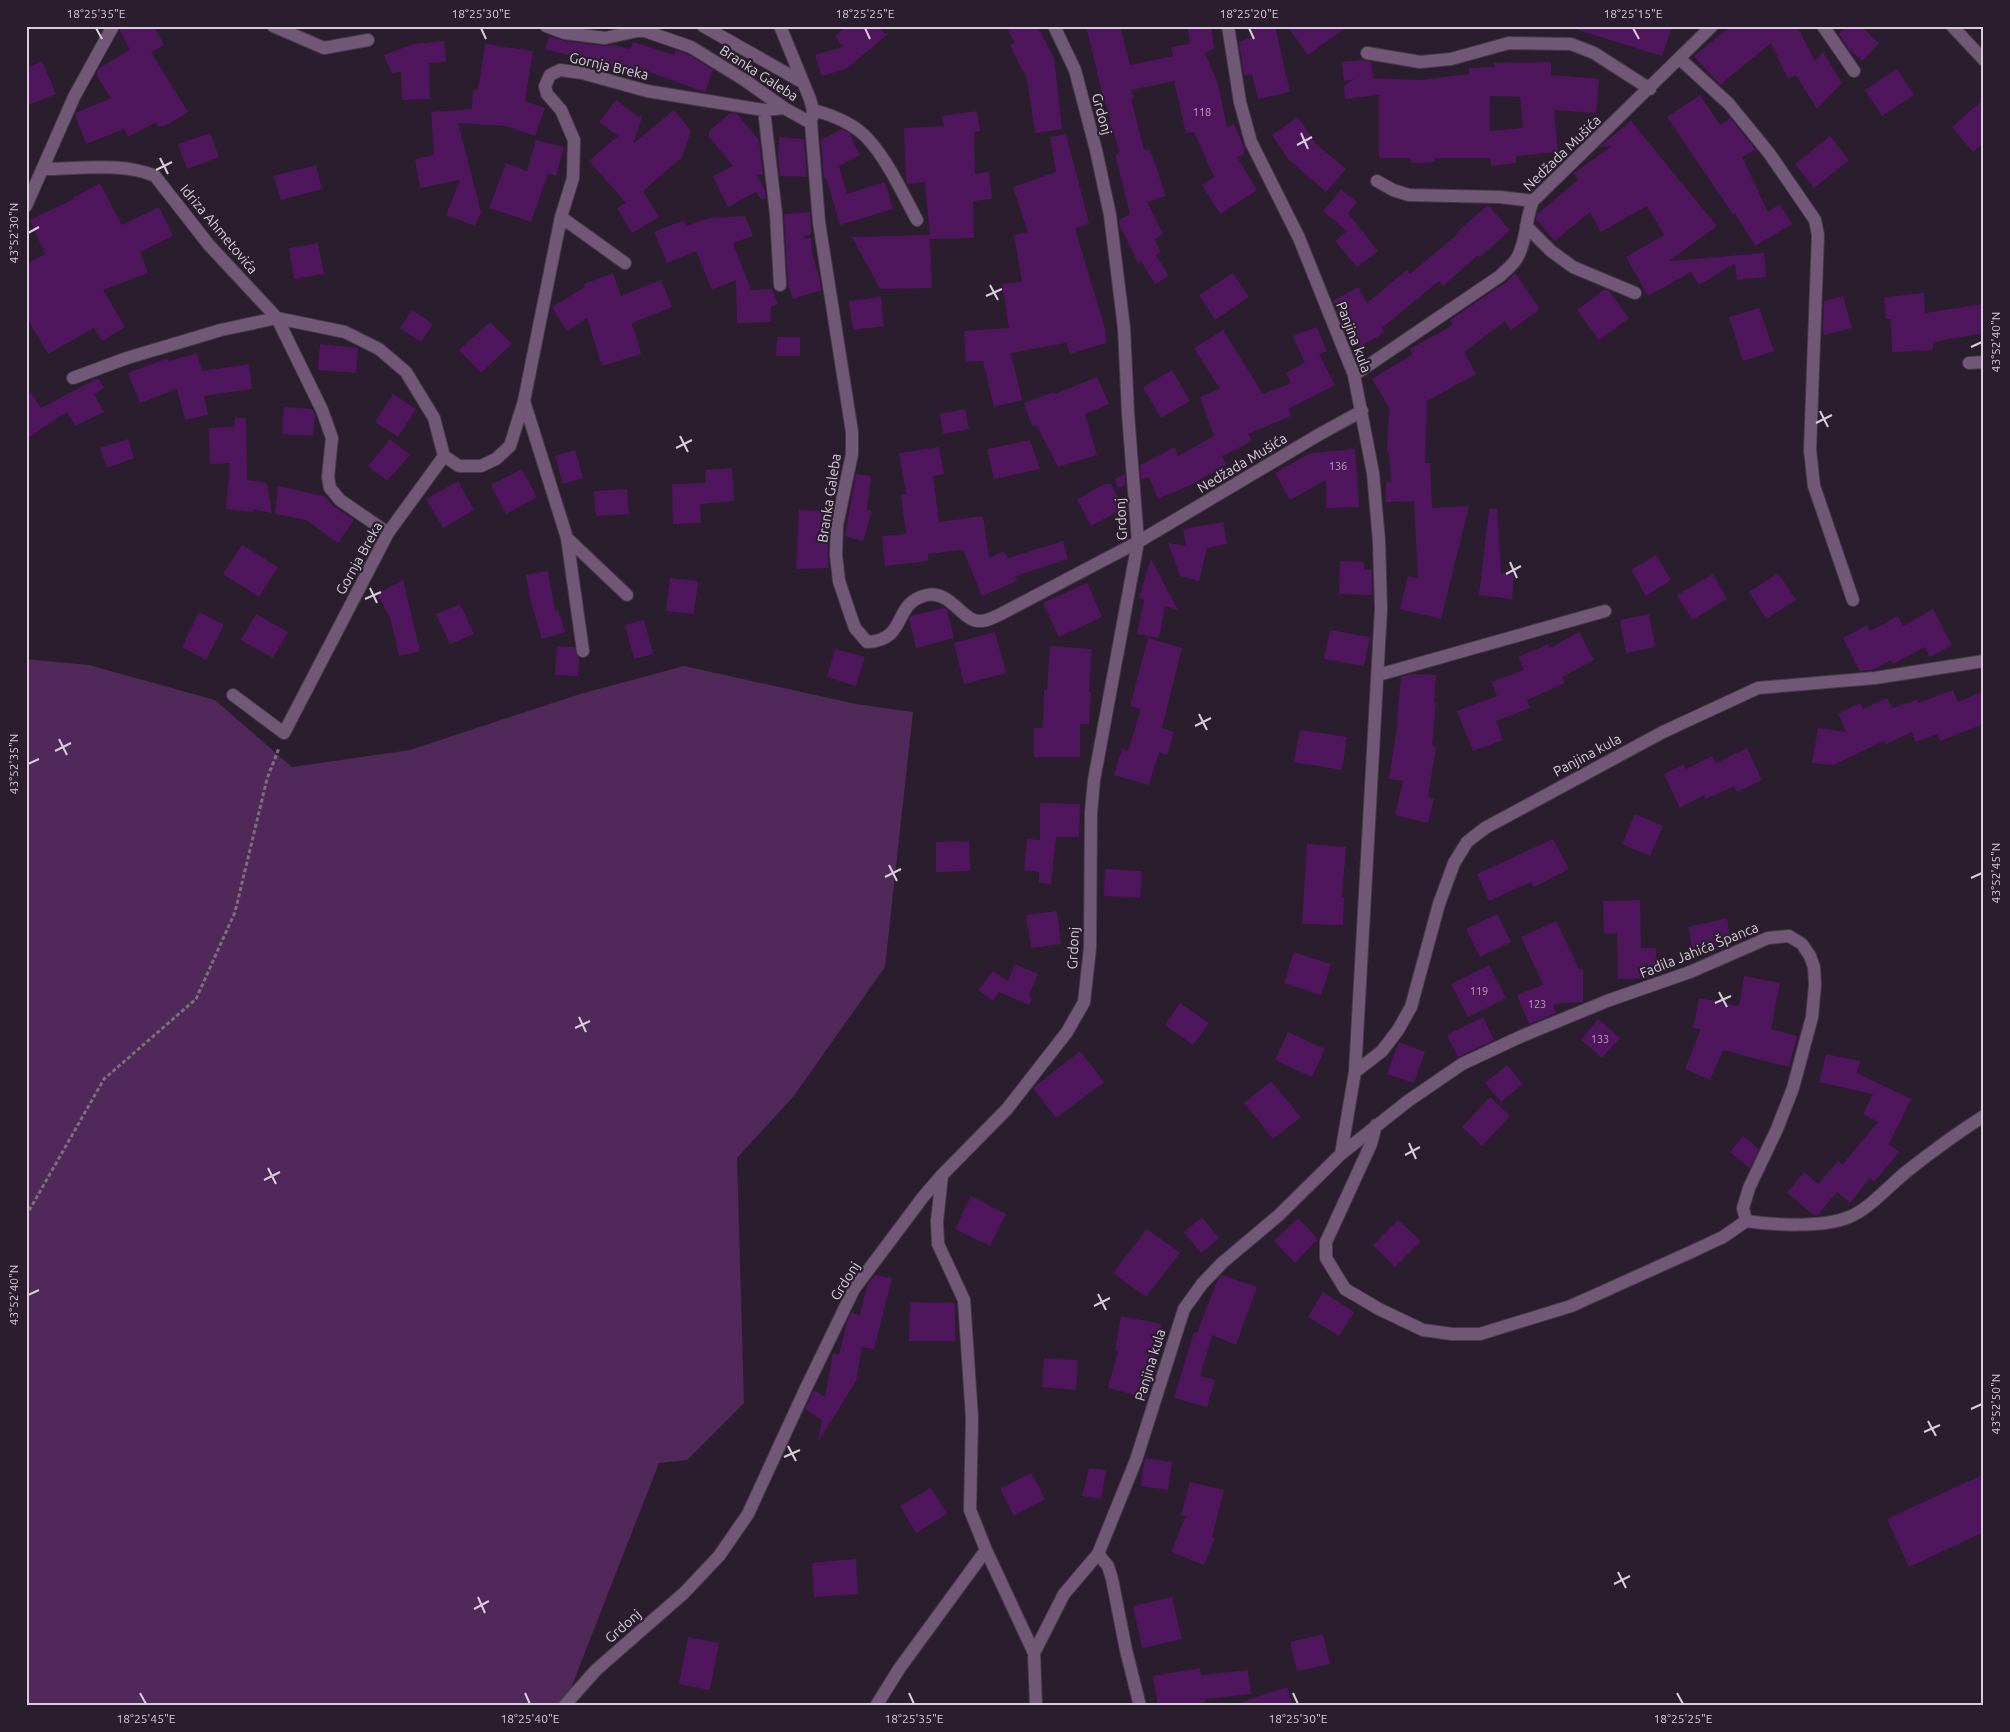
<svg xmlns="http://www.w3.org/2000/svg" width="2010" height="1732" font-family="Ubuntu,sans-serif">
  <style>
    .green { fill: #502859 }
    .building { fill: #50165d; fill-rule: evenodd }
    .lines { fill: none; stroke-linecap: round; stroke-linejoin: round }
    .minor-casing { stroke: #463949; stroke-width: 14 }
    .path { stroke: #7a6f7d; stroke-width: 3; stroke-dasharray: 4 2.5; stroke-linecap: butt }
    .minor { stroke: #715877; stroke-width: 12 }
    .ticks { fill: none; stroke: #d7ced9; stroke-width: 2 }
    .labels { text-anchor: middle; stroke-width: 4.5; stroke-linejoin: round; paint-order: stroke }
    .number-label { font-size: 11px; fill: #b5a0ba }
    .street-label { font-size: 14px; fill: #d7ced9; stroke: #2a1d2d }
    .neatline { fill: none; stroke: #d7ced9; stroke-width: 2 }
    .ticks-label { font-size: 12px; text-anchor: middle; fill: #d7ced9 }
  </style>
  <rect width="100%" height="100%" fill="#2a1d2d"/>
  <path class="green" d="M26,659L89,665L215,700L292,767L410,750L580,694L684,666L856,704L913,712L885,967L793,1097L737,1158L744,1403L687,1460L659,1463L564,1706H26Z"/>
  <path class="building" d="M121,26H154L164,45L151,52L188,112L165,126H158L156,122L128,137L124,129L86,144L75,115L76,113L111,98L96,74L99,68L130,50L120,31Z
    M846,26H878L885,34L889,33L846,69L822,76L815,55L843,47L835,36Z
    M1006,26H1037L1054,58L1062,129L1035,133L1027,80L1010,45L1015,43Z
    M1086,26H1120L1130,65L1173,56L1171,47L1190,44L1187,26H1211L1214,48L1205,53L1218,84L1227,127L1234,124L1244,147V154L1237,157L1257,190L1220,214L1202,185L1214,177L1194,132L1186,133L1174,81L1131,90L1134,98L1131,99L1144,150L1150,149L1166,196L1147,202L1163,234L1154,239L1161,252L1156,255L1169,276L1155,284L1141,261L1138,263L1120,226L1119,220L1130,214L1116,158V154L1120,152L1109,121H1111L1102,92Z
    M1250,26H1275L1290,92L1258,99L1252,74L1244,76L1239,42L1252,37Z
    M1287,26H1348L1308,55Z
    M1579,26H1672L1662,56L1578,30Z
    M1731,26H1797L1815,61L1823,52L1842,83L1817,109L1796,75L1788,79L1771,43L1720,85L1694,56Z
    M1846,26H1861L1879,43L1862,61L1848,48L1839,34Z
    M549,36L564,41L604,46L613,45L630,49L633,42L674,55L676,50L687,54L713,70L705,92L638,68L644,76L545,49Z
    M444,41L446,62L429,63L430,99L402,100L401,71L392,74L384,55L413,44Z
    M485,44L533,51L525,101L545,108L535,136L506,126L458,123L481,212L475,226L446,215L460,180L420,188L415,159L434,155L431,112L472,109L473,90H478Z
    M1363,60L1371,62L1373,78L1420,80L1469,74V68L1494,67V63L1551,62V75L1599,79L1596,113L1554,110L1558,152L1516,156V163L1491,166L1490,158H1435V162L1411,163L1410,158H1379V95L1345,99L1344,86L1354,79L1344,81L1342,62ZM1490,96L1520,97L1523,128L1490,131Z
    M42,61L56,94L26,106V68Z
    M1897,69L1914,95L1882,116L1865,90Z
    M1700,95L1720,125L1730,118L1751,144L1755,150L1742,157L1768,212L1780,204L1792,224L1755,246L1735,213L1733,214L1667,117Z
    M1984,99V143L1973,152L1952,127Z
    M616,100L639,117L643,114L633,144L674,110L691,131L682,157L643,191L659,217L632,233L617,208L626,203L589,161L618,136L599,122Z
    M977,111L980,131L974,132L975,174L989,172L992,199L973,201L974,238L930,239L932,288L880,289L852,237L930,235L925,182L907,184L906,182L904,128L944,126L942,116Z
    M730,113L737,114L759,140L763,175L756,174L765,191L766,198L762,200L756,192L728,207L713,176L733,166L709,137V131Z
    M1298,117L1316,144L1346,169L1326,192L1289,160L1272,135Z
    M1631,121L1717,226L1669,261L1764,253L1766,277L1737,280L1735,263L1699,285L1691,272L1648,296L1626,257L1664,235L1647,206L1601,232L1590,212L1555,241L1536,219L1537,214L1578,180L1574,173L1612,146L1599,147Z
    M842,129L849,133L860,155L839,166L847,194L885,182L893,209L840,225L826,178H824L821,140Z
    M210,133L219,157L187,169L178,144Z
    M1066,134L1089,223L1075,229L1105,329L1106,343L1070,354L1066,343L1011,353L1022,400L994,407L983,361L966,362L964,331L1009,328L1002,284L1022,282L1014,235L1028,232L1013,187L1056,172L1050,137Z
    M1830,136L1849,160L1814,188L1795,164Z
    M779,137L804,139L807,177L780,176L778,157Z
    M536,140L564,147L556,176L548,173L531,222L489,208L506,163L527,171Z
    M316,165L322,189L281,200L274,176Z
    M100,183L122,225L159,207L173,236L140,252L148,273L103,290L125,327L102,341L94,328L48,354L26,316V264L45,254L30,220L74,199L73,198Z
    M1341,190L1357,202L1348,213L1378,251L1357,267L1335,241L1347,231L1323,211Z
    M1488,205L1510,230L1480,257L1478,255L1443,286L1439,281L1382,328L1384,333L1359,347L1333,301L1358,287L1367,303L1407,270L1410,274L1459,233L1458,231Z
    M810,212L811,234L804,236V238H811L812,254L819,276L821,290L793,299L788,285L784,214Z
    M745,216L753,236L733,243L751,290L772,289L778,304L771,307V322L737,323L736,280L712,290L696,251L667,263L654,232L684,220L687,226L709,218Z
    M318,243L324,274L294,279L289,248Z
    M613,273L621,296L661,280L672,307L632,323L641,354L602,366L587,318L567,331L552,307L585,287L584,284Z
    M1233,273L1249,297L1215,320L1199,295Z
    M1515,273L1540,309L1511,330L1505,321L1464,352L1476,374L1427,401L1425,463H1430L1432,508L1469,506L1441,619L1400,609L1408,576L1418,579L1414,501L1385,502L1386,482H1391L1389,451L1387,450L1389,407L1372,379L1413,354L1410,349L1453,325L1450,320L1505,283Z
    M1605,289L1609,291L1629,318L1599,340L1577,310Z
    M1924,293L1925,313L1984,304V333L1933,342V350L1892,352L1891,319H1886L1884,297Z
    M1843,296L1852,328L1824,335L1823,329L1824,301Z
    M881,297L884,326L853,330L849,301Z
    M1759,308L1774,351L1743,361L1729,317Z
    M412,310L433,324L421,342L400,328Z
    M490,322L512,344L481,373L459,350Z
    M1317,327L1327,351L1319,354L1335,385L1288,409L1291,416L1248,434L1252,441L1222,456L1226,464L1193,484L1158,499L1149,477L1141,480L1140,465L1175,447L1178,456L1214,436L1200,397L1220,389L1194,348L1223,330L1263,394L1291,383L1286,373L1305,363L1293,336Z
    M777,337H800V356H776Z
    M320,344L358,348L356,373L318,370Z
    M197,353L202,371L249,364L252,389L204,396L208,415L185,420L177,389L140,403L128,373L168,358L169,361Z
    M1172,370L1190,401L1161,418L1143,387Z
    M1097,377L1109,404L1085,414L1097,455L1058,467L1037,426L1033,427L1024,403L1054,392L1055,394Z
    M98,378L104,388L94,394L104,412L75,426L67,412L26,439V386L41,408Z
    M393,394L416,409L398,437L375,422Z
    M284,407L312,409L315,414L313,436L282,434Z
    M965,409L969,429L943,434L940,414Z
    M235,418H246L247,480L267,483L272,513L253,509V512L226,509L230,463L210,464L209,428L234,427Z
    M128,439L134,458L107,468L100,448Z
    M390,439L410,455L387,481L368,466Z
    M1030,440L1040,469L994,479L987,449Z
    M939,447L944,474L933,476L939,522L983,516L989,558L1004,551L1008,558L1063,541L1068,559L1015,576L1017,581L982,596L963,550L928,554L929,561L885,566L882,536L906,534L901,495L906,494L899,453Z
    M1355,449L1359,507L1326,508V480L1290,500L1275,473L1311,453Z
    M575,450L583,478L563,484L555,456Z
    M732,468L734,501L700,504L701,523L673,524L672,484L706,483L705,470Z
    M522,469L537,497L506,514L491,485Z
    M856,474L871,476L867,510L872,511L863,541L845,536Z
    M1125,474V485L1118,488L1115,479Z
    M458,481L474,510L443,528L426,499Z
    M1105,484H1111L1124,508L1091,526L1077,499Z
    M278,486L324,496L335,507L354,520L338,543L306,520L275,514Z
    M627,489L629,514L596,516L594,491Z
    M1489,509H1497L1501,573L1514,574L1512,599L1479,595Z
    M799,510L832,511L828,531V568L796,569Z
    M1223,522L1227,544L1207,548L1199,581L1180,576L1168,543L1186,546L1183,529Z
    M242,545L278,567L259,597L223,574Z
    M1656,555L1671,580L1646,596L1631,570Z
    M1151,559L1178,610L1165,606L1159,638L1137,634L1144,600L1139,598Z
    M1340,561L1364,562V570H1372V595L1339,594Z
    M548,571L555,611L558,610L565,632L542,639L530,599L526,575Z
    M1778,573L1796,600L1766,619L1749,592Z
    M1713,574L1727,599L1692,620L1677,595Z
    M670,578L698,581L694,614L666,611Z
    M403,580L420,651L399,656L390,617L377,594Z
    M1087,583L1102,617L1059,637L1043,603Z
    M460,604L474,634L450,644L436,614Z
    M944,608L947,609L954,638L916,648L909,619L911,616Z
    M1933,609L1952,645L1930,657L1925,647L1893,664L1891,660L1872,670L1860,671L1843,638L1867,625L1870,631L1898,616L1903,626Z
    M199,612L224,625L206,660L182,647Z
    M256,614L288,632L273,658L241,640Z
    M1649,614L1655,647L1626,653L1620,620Z
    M644,620L653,654L634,659L625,625Z
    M1330,630L1370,637L1364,666L1324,659Z
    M995,632L1006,673L964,684L954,643Z
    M1579,632L1594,660L1562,677L1565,683L1527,700L1530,708L1496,721L1503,740L1473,751L1457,711L1497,696L1491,682L1524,670L1518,657L1548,644L1550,648Z
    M1148,638L1182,648L1162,728L1174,732L1167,755L1159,752L1149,785L1114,775L1122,749L1128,751L1141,709L1130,706Z
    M557,646L574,647L579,658L578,676L555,675Z
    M1050,646L1092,649L1089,692H1091L1089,724H1080V757H1034V728H1043L1044,690H1047Z
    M835,649L865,657L856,686L827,677Z
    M1411,674L1436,675L1434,703H1436L1432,746L1436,747L1428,797L1434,799L1428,823L1395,815L1403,781L1389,779L1396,734L1401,677Z
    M1953,690L1958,702L1984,691V724L1940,741L1937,734L1915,742L1912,732L1886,744L1884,741L1833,765L1812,763L1818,728L1846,732L1838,714L1860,703L1863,709L1887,698L1892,708L1917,700L1918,703Z
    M1300,730L1347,737L1342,770L1294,762Z
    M1747,748L1762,780L1737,792L1734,786L1706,799L1704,795L1680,808L1664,774L1683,764L1686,769L1712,756L1716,763Z
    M1040,803L1080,804L1079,837H1056L1051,884L1039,883V872L1024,870L1027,839L1040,840Z
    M1635,814L1663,826L1650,856L1622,844Z
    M1553,839L1569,869L1534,887L1531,882L1489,901L1477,874Z
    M969,841L970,871L936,872V842Z
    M1307,844L1346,847L1342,897H1344L1343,925L1302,924Z
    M1105,869L1142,871L1140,898L1104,896Z
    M1640,900L1641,948H1656V975L1648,978L1618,979L1617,933L1604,934L1603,901Z
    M1057,911L1061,944L1031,948L1026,915Z
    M1497,914L1511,942L1480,957L1466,929Z
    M1727,918L1731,945L1722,949L1694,955L1688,927Z
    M1556,921L1579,969H1583V1002L1553,1004L1556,1013L1529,1024L1517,995L1543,985L1521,937Z
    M1294,952L1331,964L1321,995L1284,983Z
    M1015,964L1038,974L1029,996L1032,998L1029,1005L999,992L993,1001L978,990L993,971L1008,981Z
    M1489,965L1506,998L1468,1017L1451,984Z
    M1744,976L1780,983L1771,1029L1797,1036L1789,1067L1723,1050L1710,1080L1685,1069L1701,1029L1693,1028L1699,998L1739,1006Z
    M1180,1003L1209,1023L1193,1045L1165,1025Z
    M1483,1017L1494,1040L1458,1057L1447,1035Z
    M1598,1019L1620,1038L1602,1058L1581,1040Z
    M1288,1032L1325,1049L1312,1077L1275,1060Z
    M1399,1042L1425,1052L1414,1083L1387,1074Z
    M1080,1051L1104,1082L1056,1118L1033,1088Z
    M1826,1054L1860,1061L1857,1073L1911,1099L1889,1144L1899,1152L1874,1182L1870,1178L1850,1203L1837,1192L1818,1215L1815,1216L1787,1193L1804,1172L1818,1184L1838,1161L1842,1165L1878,1122L1863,1114L1873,1094L1819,1082Z
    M1507,1065L1523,1084L1501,1102L1485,1083Z
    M1271,1081L1301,1117L1273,1139L1244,1103Z
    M1490,1097L1510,1116L1482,1146L1462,1127Z
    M1743,1136L1759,1149L1750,1168L1730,1152Z
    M971,1196L1006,1214L990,1246L955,1229Z
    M1202,1217L1219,1238L1201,1253L1184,1232Z
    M1298,1218L1318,1239L1295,1263L1274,1241Z
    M1398,1220L1421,1241L1395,1267L1373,1245Z
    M1147,1229L1180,1253L1146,1297L1113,1273Z
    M875,1275L892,1278L874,1349L862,1347L856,1381L818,1442L822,1420L805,1409L814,1390L825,1397L833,1353L839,1355L847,1322L851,1313L860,1315L867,1286Z
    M1222,1275L1257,1287L1236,1345L1212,1335L1200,1376L1215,1380L1207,1407L1174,1398L1194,1332L1197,1333L1218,1279Z
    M1323,1292L1354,1312L1339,1336L1308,1317Z
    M910,1302L955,1303V1341H909Z
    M1121,1316L1161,1324L1147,1398L1108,1388L1118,1351L1115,1350Z
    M1044,1358L1078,1360L1076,1390L1042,1387Z
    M1145,1458L1172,1462L1168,1490L1141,1486Z
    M1089,1468L1106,1470L1101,1499L1082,1496Z
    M1031,1473L1045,1499L1014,1516L1000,1489Z
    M1984,1474V1532L1909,1567L1887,1519Z
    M1190,1482L1224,1490L1212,1537L1215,1538L1204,1565L1171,1552L1186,1516L1181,1515Z
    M931,1488L947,1514L916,1533L900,1506Z
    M856,1559L858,1594L814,1597L812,1563Z
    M1172,1597L1182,1639L1142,1648L1133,1606Z
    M1323,1634L1330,1664L1297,1671L1290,1642Z
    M688,1637L719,1643L710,1690L679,1684Z
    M1200,1668L1201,1675L1248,1670L1251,1694L1205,1699V1702L1185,1706H1158L1153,1676Z
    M1287,1687L1293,1706H1241L1240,1703Z"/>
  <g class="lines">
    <g class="minor-casing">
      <path id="minor" d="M273,26L324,48L368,40
        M546,26L565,33L605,38L642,30L691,47L746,81L784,108L811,123L819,222L852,432V454L837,525L836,555L839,581L849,611L855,628L867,642C909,640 891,603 927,595C951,590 963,623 981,621C987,621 994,617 999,615L1138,542L1320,434L1362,411
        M703,26L802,82
        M780,26L810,99L813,110L812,118
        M1823,26L1854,71
        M1952,26L1984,60
        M1367,53L1420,62L1451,59L1509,43L1571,44L1594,53L1650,89
        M1680,59L1729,104L1769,153L1815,220L1818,235L1810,450L1814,486L1853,600
        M764,110L776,214L780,285
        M813,110C832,115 853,123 867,138C887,159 903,194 917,220
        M43,169C78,169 123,162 155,176L209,245L277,318L322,410L332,438L328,477L330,488L340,500L388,533
        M1377,181L1393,190L1409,195L1500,197L1533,201
        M26,206L74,97L113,26
        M561,217L625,263
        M1526,226L1551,251L1573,267L1635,293
        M1969,363L1984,362
        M1354,375L1500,276C1506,270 1513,265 1517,258C1527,241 1525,219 1533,201L1712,26
        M73,378L127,358L221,330L277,318L345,332L379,349L406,372L434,418L444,456
        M524,401L567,538L583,651
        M444,456L459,466H481L496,459L510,446L524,401L561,217L573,178L574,140L561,110L547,94L545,86L550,75L560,70L582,73L647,91L764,110L784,108
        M567,538L627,595
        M1378,675L1605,611
        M233,695L284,733L388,533L444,456
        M1355,1072L1382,1051L1398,1030L1411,1007L1439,904L1454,863L1467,842L1485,828L1663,732L1758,688L1875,678L1984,661
        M1376,1125L1371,1144L1326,1242V1258L1345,1289L1379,1309L1423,1330L1452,1334H1480L1571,1306L1691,1252L1723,1237L1746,1221C1772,1225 1824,1228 1849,1217C1868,1210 1889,1186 1906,1172C1930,1153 1957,1133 1984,1116
        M1341,1154L1408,1101L1462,1064L1522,1036L1607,1001L1690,972L1768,938L1789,936L1802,944L1810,956L1814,967L1815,985L1812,1017L1793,1088L1777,1129L1749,1188L1743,1208L1746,1221
        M942,1175L937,1221L938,1244L964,1300L972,1418L970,1510L986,1550L1034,1653
        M1098,1554L1108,1566L1112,1579L1126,1650L1140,1706
        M564,1706L596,1670L684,1593L719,1556L748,1514L806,1388L854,1289L923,1197L942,1175L1007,1109L1067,1032L1084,1002L1090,948L1091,812L1094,780L1138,542L1128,413L1124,328L1110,215L1096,150L1075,70L1054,26
        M876,1706L899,1669L986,1550
        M1036,1706L1034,1653L1064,1594L1098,1554L1136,1460L1184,1309L1202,1284L1222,1263L1279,1215L1341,1154L1355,1072L1381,609L1379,541L1373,473L1354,375L1299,238L1251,142L1240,102L1228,26"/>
    </g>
    <path class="path" d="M26,1216L104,1079L196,999L235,912L267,779L279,748"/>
    <use href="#minor" class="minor"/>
  </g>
  <path class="ticks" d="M96,28L102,39M481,28L486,39M865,28L870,39M1249,28L1254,39M1633,28L1639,39M1301,133L1308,149M1297,145L1312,137M160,158L168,174M156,170L172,162M28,233L39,227M990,285L998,300M986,296L1002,289M1971,347L1982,342M1820,411L1828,427M1816,423L1832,415M680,436L688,452M676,448L692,440M1510,562L1517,578M1506,574L1521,566M370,588L377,603M365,599L381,592M1199,714L1207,730M1195,726L1211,718M59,739L67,755M55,751L71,743M28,764L39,759M889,865L897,881M885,877L901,869M1971,878L1982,873M1719,992L1727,1007M1715,1003L1731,996M579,1017L586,1032M575,1028L590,1021M1409,1143L1416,1159M1405,1155L1420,1147M268,1168L276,1184M264,1180L280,1172M1098,1294L1106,1310M28,1295L39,1290M1094,1306L1110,1298M1971,1409L1982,1404M1928,1421L1936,1436M1924,1432L1940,1425M788,1446L796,1461M784,1457L800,1450M1618,1572L1626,1588M1614,1584L1630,1576M478,1597L485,1613M474,1609L489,1601M140,1693L146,1704M525,1693L530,1704M909,1693L914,1704M1293,1693L1298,1704M1677,1693L1683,1704"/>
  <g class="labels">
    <g class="number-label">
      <text x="1202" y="116">118</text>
      <text x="1338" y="470">136</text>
      <text x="1479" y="995">119</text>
      <text x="1537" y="1008">123</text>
      <text x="1600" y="1043">133</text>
    </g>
    <g class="street-label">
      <text transform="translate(609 66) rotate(13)" y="5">Gornja Breka</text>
      <text transform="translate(759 73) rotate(33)" y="5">Branka Galeba</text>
      <text transform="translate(1102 114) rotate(75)" y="5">Grdonj</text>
      <text transform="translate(1562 153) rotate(-44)" y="5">Nedžada Mušića</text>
      <text transform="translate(219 229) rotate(50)" y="5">Idriza Ahmetovića</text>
      <text transform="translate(1354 337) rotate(69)" y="5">Panjina kula</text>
      <text transform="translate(1242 463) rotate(-31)" y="5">Nedžada Mušića</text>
      <text transform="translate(829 498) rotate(-81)" y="5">Branka Galeba</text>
      <text transform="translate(1121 519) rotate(-93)" y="5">Grdonj</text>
      <text transform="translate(359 558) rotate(-61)" y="5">Gornja Breka</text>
      <text transform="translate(1587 755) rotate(-28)" y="5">Panjina kula</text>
      <text transform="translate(1073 948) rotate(-87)" y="5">Grdonj</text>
      <text transform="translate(1699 950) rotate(-22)" y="5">Fadila Jahića Španca</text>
      <text transform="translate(845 1281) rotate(-58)" y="5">Grdonj</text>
      <text transform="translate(1150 1365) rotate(-73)" y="5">Panjina kula</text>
      <text transform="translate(623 1626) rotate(-41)" y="5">Grdonj</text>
    </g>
  </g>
  <rect width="2010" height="1732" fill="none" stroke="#2a1d2d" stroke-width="55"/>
  <rect x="28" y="28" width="1954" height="1676" class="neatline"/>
  <g class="ticks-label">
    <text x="96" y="18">18°25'35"E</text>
    <text x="481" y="18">18°25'30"E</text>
    <text x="865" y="18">18°25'25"E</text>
    <text x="1249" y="18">18°25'20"E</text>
    <text x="1633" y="18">18°25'15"E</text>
    <text transform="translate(14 233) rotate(-90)" y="4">43°52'30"N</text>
    <text transform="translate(1996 342) rotate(-90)" y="4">43°52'40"N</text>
    <text transform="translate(14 764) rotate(-90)" y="4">43°52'35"N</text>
    <text transform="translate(1996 873) rotate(-90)" y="4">43°52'45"N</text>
    <text transform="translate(14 1295) rotate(-90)" y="4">43°52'40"N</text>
    <text transform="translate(1996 1404) rotate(-90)" y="4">43°52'50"N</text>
    <text x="146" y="1723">18°25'45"E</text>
    <text x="530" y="1723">18°25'40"E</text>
    <text x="914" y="1723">18°25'35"E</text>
    <text x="1298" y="1723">18°25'30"E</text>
    <text x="1683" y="1723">18°25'25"E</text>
  </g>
</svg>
